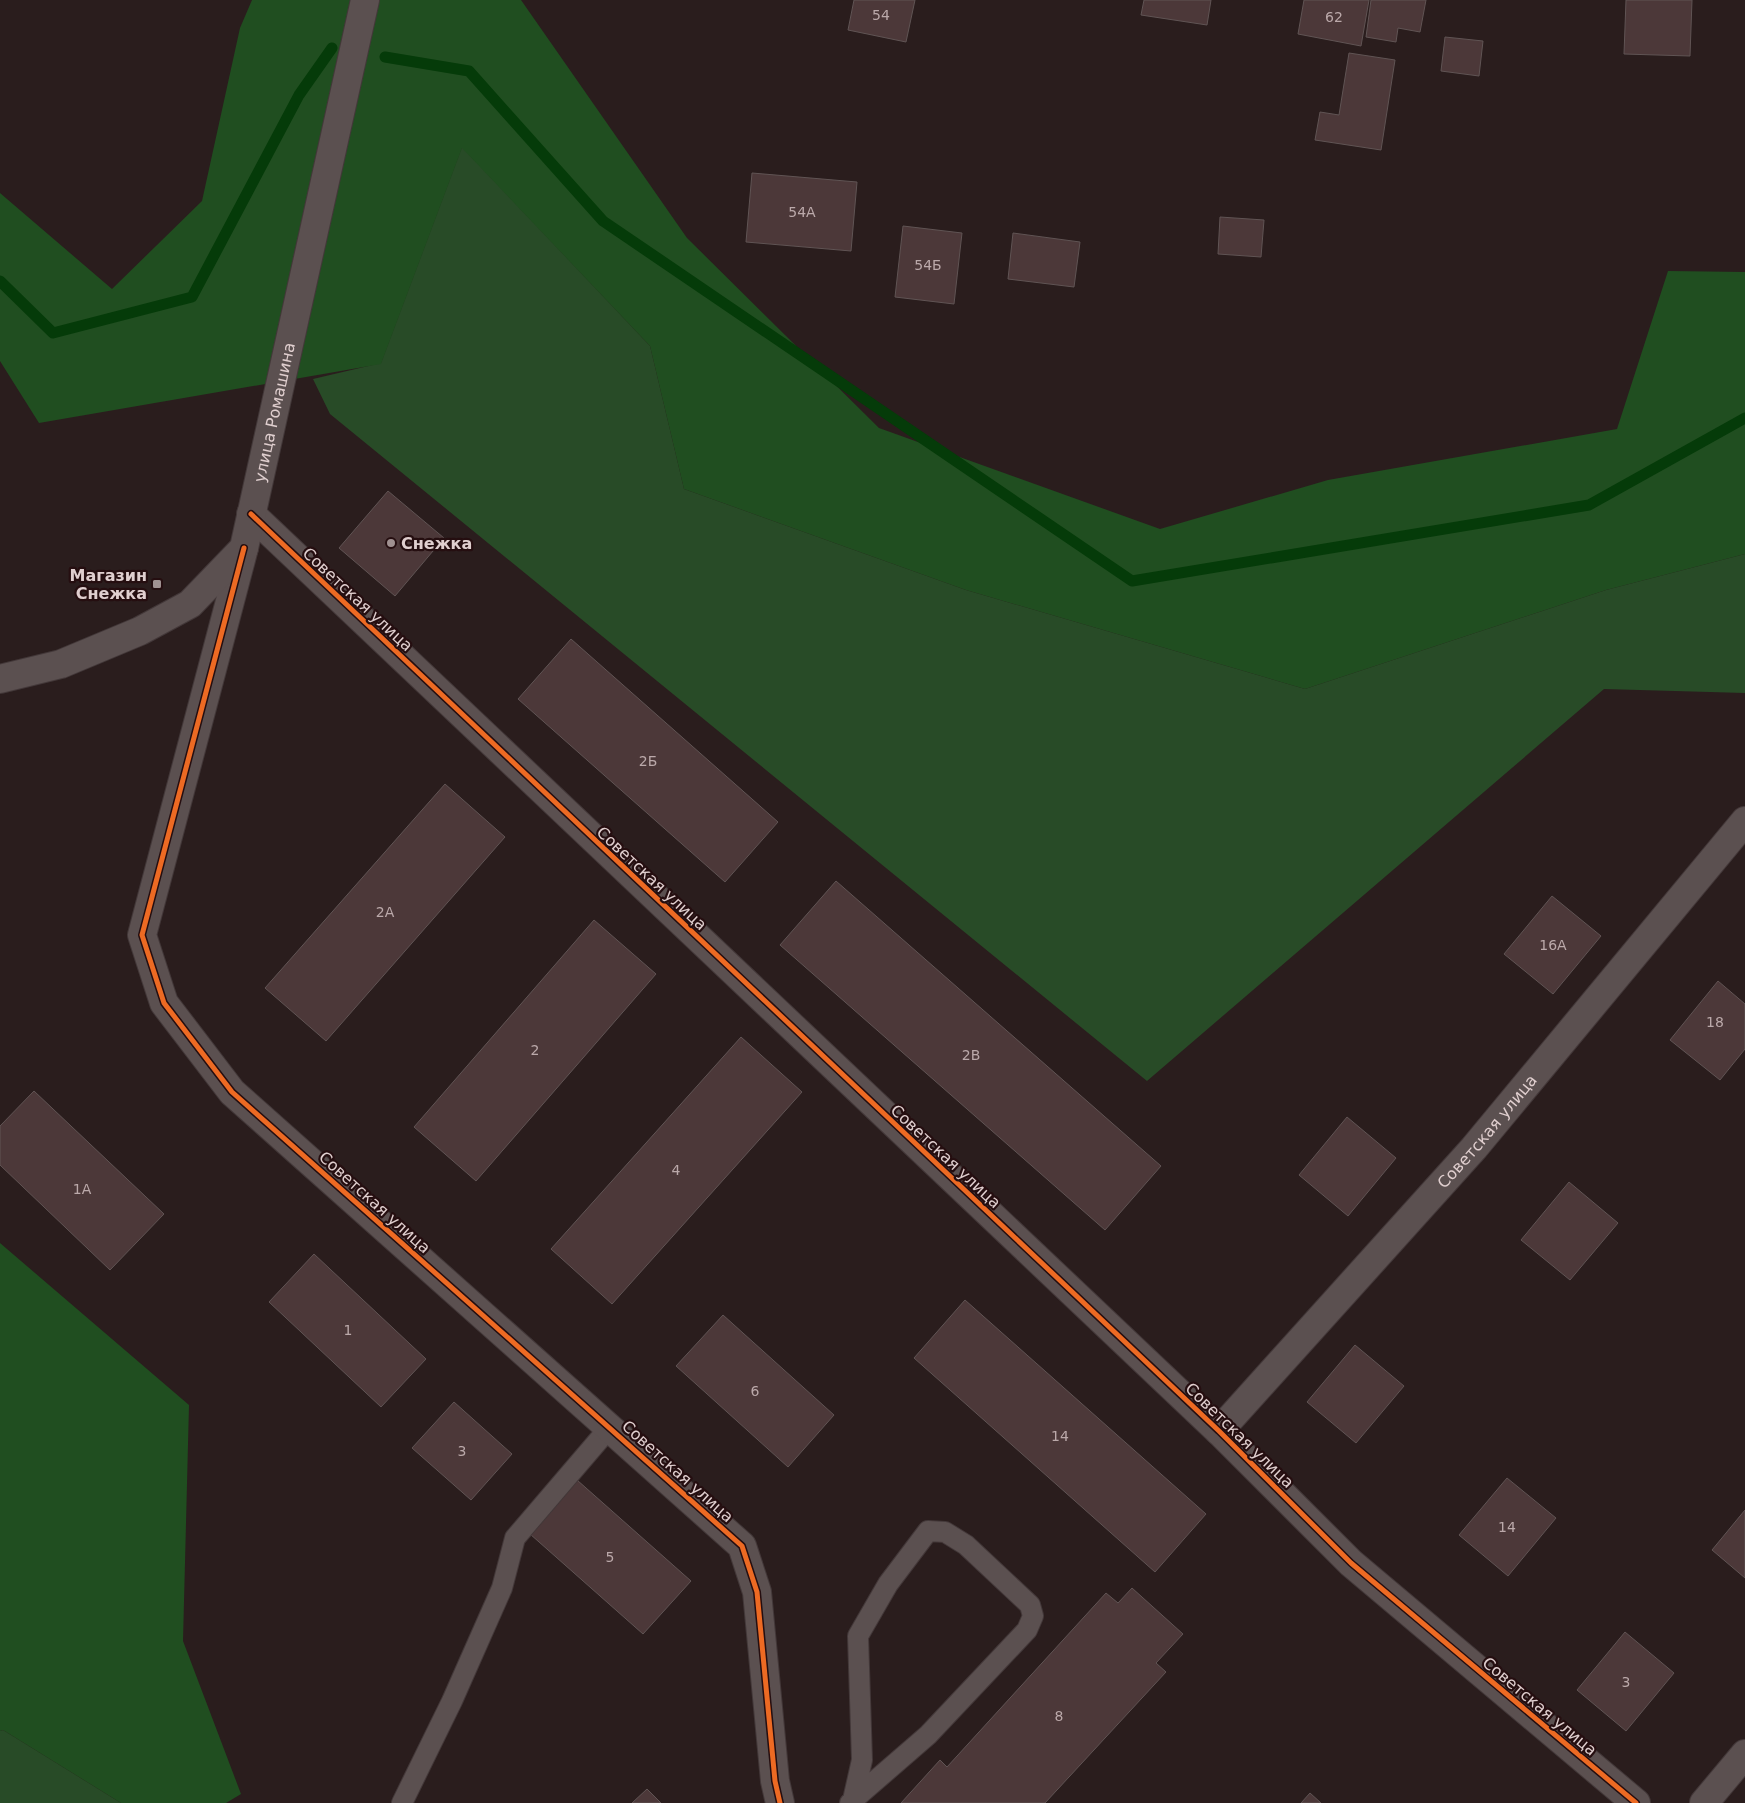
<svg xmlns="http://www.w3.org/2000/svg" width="1745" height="1803" font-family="'DejaVu Sans',sans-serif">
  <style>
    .green { fill: #284b27 }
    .forest { fill: #204e20 }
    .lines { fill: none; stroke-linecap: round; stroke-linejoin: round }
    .stream { stroke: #053b09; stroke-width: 11 }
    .building { fill: #4c3839; stroke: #605454 }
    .lane-casing { stroke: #433839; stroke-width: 22 }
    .street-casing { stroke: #433839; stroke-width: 30 }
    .secondary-casing { stroke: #433839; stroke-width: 30 }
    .lane { stroke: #5b5050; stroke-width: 20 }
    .street { stroke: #5b5050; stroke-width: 28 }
    .secondary { stroke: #5b5050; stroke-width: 28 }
    .cycleway-casing { stroke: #250e10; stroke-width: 8 }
    .cycleway { stroke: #ed6a23; stroke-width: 5 }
    .poi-dot { fill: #a09191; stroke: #250e10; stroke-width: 2 }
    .labels { text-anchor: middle; stroke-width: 4.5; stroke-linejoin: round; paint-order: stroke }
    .number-label { font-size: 14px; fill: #bba9aa }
    .street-label { font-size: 16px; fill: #e0cfcf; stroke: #250e10 }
    .poi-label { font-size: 16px; font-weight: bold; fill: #e0cfcf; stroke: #250e10; text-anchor: start }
  </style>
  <rect width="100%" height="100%" fill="#2a1d1d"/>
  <path class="green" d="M462,147L650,346L684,489L966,590L1305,689L1606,590L1745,554V693L1604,689L1147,1081L330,414L313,379L381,363Z
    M3,1730L121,1803H0V1731Z"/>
  <path class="forest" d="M252,0H521L687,238L879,428L1160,529L1328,480L1617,429L1668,271L1745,272V554L1606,590L1305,689L966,590L684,489L650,346L462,148L381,364L39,423L0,361V193L112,289L202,201L240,28Z
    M0,1243L189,1405L183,1641L241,1794L226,1803H121L3,1730L0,1731Z"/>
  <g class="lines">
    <path class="stream" d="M385,57L469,71L603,221L1132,581L1589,505L1745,418
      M0,281L53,333L192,297L299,95L332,48"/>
  </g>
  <path class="building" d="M854,0H915L906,42L848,30Z
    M1144,0H1211L1207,25L1141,15Z
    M1304,0H1369L1361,46L1298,34Z
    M1371,0H1426L1420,32L1398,28L1396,42L1366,37Z
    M1626,0H1692L1690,56L1624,54Z
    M1445,37L1483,41L1479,76L1441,71Z
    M1349,53L1395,60L1381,150L1315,140L1320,112L1339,115Z
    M752,173L857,182L851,251L746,242Z
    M1220,217L1264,220L1261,257L1218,254Z
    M903,226L962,233L954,304L895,297Z
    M1013,233L1080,242L1074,287L1008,279Z
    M388,491L444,538L395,596L339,548Z
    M571,639L778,822L725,882L518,699Z
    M445,784L505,837L326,1041L265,988Z
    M836,881L1161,1166L1105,1230L780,945Z
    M1552,896L1601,936L1553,994L1504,954Z
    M594,920L656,974L476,1181L414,1127Z
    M1718,981L1745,1004V1049L1720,1080L1670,1040Z
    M741,1037L802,1092L612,1304L551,1249Z
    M34,1091L164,1214L110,1270L0,1165V1126Z
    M1347,1117L1396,1158L1348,1216L1299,1175Z
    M1569,1182L1618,1223L1570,1280L1521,1240Z
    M314,1254L426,1359L381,1407L269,1302Z
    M965,1300L1206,1514L1155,1572L914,1358Z
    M723,1315L834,1415L788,1467L676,1366Z
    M1355,1345L1404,1386L1356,1443L1307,1402Z
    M454,1402L512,1454L471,1500L412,1448Z
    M1507,1478L1556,1518L1508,1576L1459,1535Z
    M577,1480L691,1581L643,1634L530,1534Z
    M1745,1510V1578L1712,1550Z
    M1132,1588L1183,1634L1156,1663L1166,1672L1045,1803H901L940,1760L947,1767L1106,1593L1118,1603Z
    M1625,1632L1674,1673L1626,1731L1577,1690Z
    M647,1789L661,1803H632Z
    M1310,1793L1321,1803H1301Z"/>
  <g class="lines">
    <g class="lane-casing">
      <path id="lane" d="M402,1803L452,1701L502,1588L515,1538L610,1427
        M850,1803L853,1800L928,1735L1027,1630L1033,1616L1030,1605L966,1545L945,1532L928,1531L888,1584L858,1636L862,1760L853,1800"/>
    </g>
    <g class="street-casing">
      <g id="street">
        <path d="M251,514L1219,1431L1351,1563L1636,1803"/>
        <path d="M244,548L142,935L164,1003L232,1092L742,1546L757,1592L775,1781L780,1803"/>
        <path id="s1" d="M1219,1431L1474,1148L1745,821"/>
        <path d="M1704,1803L1745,1754"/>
      </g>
    </g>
    <g class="secondary-casing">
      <g id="secondary">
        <path id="s2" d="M0,679L61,664L140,631L190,604L244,548L365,0"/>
      </g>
    </g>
    <use href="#lane" class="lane"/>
    <use href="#street" class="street"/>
    <use href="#secondary" class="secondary"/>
    <g class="cycleway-casing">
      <path id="cycleway" d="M251,514L1219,1431L1351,1563L1636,1803
        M244,548L142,935L164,1003L232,1092L742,1546L757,1592L775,1781L780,1803"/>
    </g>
    <use href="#cycleway" class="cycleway"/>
  </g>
  <g class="poi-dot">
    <circle cx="391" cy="543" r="5"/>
    <rect x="152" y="579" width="10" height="10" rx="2.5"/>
  </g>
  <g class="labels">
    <g class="number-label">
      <text x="881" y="20">54</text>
      <text x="1334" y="22">62</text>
      <text x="802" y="217">54А</text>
      <text x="928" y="270">54Б</text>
      <text x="648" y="766">2Б</text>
      <text x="385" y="917">2А</text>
      <text x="1553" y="950">16А</text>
      <text x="1715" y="1027">18</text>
      <text x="535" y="1055">2</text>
      <text x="971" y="1060">2В</text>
      <text x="676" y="1175">4</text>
      <text x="82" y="1194">1А</text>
      <text x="348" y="1335">1</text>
      <text x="755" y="1396">6</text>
      <text x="1060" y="1441">14</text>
      <text x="462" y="1456">3</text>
      <text x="1507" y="1532">14</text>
      <text x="610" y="1562">5</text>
      <text x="1626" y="1687">3</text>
      <text x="1059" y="1721">8</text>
    </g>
    <g class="street-label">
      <text dy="6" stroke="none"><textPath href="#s2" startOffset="422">улица Ромашина</textPath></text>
      <text transform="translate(358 599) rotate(43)" y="6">Советская улица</text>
      <text transform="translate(652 878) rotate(43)" y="6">Советская улица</text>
      <text dy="6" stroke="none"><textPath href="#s1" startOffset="402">Советская улица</textPath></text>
      <text transform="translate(946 1156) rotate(43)" y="6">Советская улица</text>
      <text transform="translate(375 1202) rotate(42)" y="6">Советская улица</text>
      <text transform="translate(1240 1435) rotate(44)" y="6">Советская улица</text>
      <text transform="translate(678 1471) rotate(42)" y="6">Советская улица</text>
      <text transform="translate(1540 1706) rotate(40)" y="6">Советская улица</text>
    </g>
    <g class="poi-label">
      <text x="401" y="549">Снежка</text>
      <text x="147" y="581" text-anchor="end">Магазин<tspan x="147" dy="18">Снежка</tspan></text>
    </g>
  </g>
</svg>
